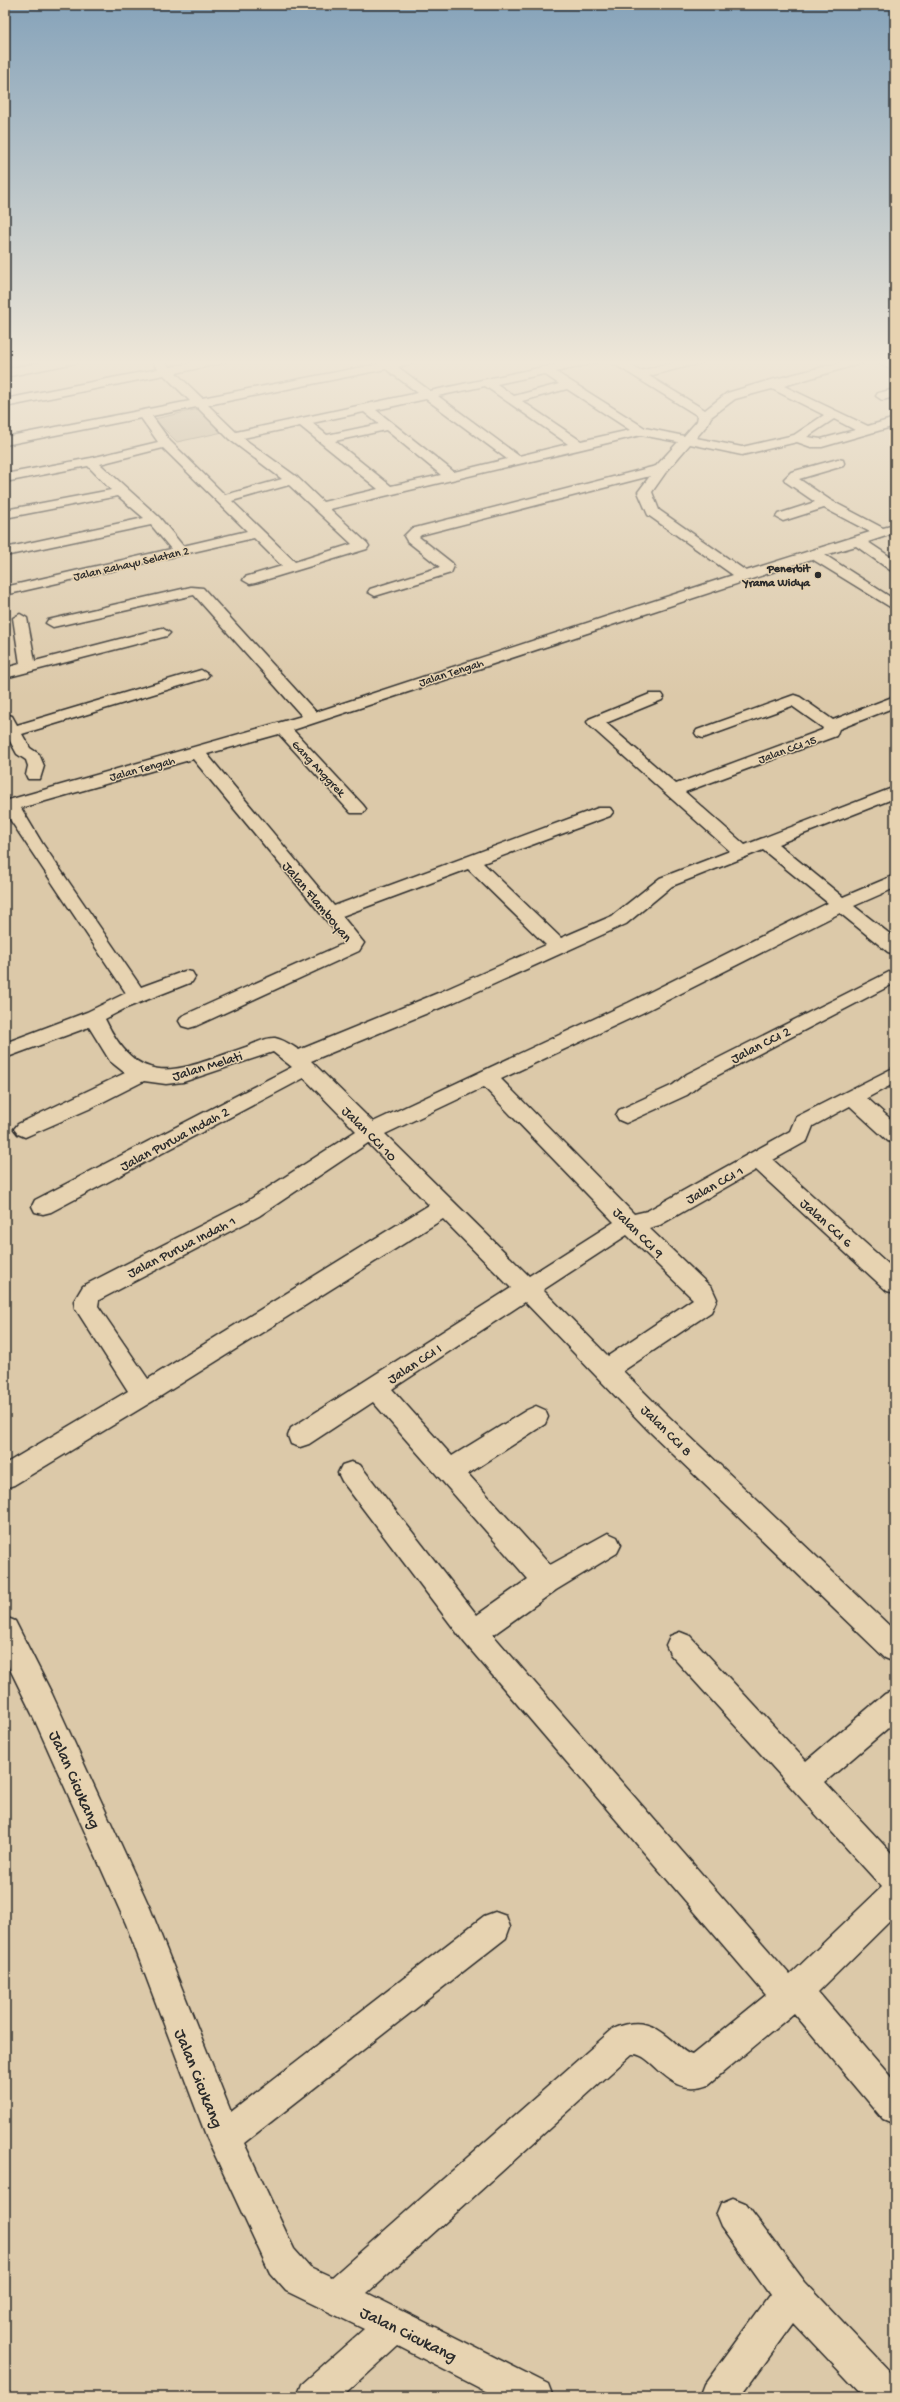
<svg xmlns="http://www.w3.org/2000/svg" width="900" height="2402" font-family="'Gochi Hand',sans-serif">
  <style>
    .green { fill: #beaf94; stroke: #746d60 }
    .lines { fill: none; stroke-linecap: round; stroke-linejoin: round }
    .street-casing { stroke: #2b2b2b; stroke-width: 3 }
    .street { fill: #e7d3b1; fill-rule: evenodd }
    .poi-dot { fill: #2b2b2b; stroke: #e7d3b1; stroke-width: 1.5 }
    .labels { text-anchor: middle; stroke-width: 3; stroke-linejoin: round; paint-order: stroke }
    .far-street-label { font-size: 12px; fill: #2b2b2b; stroke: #e7d3b1 }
    .far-poi-label { font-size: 12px; font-weight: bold; fill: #2b2b2b; stroke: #e7d3b1; text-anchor: end }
    .street-label { font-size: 14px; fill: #2b2b2b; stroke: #e7d3b1 }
    .near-street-label { font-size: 17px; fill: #2b2b2b; stroke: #e7d3b1 }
  </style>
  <rect width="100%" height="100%" fill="#dcc9a9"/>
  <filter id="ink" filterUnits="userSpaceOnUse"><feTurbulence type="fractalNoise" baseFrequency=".025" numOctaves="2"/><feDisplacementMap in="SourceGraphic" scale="8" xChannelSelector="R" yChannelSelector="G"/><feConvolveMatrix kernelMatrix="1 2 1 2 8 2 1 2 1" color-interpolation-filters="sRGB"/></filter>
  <g filter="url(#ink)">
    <path class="green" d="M199,409L223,432L177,442L154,419Z"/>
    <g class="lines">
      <g class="street-casing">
        <path id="street" d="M54,360H81L75,363L5,377V369Z
          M150,360H163L170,367L203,360H228L222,363L176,373L202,398L378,364L377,360H421L398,367L430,391L576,360H600L598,362L556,372L645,428L684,436L697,421L698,416L608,360H623L640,371L684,360H706L704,362L649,376L705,410L727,393L767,381L851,360H872L784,386L868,426L895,418V426L822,447H811L797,442L742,455L690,444L666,472L652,492L659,510L746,571L870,532L824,508L783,521L776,517L778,514L815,502L786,482L784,479L791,472L838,459L843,460L844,463L843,466L799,479L830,500L883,528L895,525V533L868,542L895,560V571L890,570L856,546L825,555L895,600V610L812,559L293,730L363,805L366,809L363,813H351L279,734L207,754L334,906L598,808H610L613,812L610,816L483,863L561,938L612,916L660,878L730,851L589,725L587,722L589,719L650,694H662L664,697L662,700L606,723L676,784L822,730L823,728L792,706L703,738L697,736L695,733L697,730L794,695L800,697L833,720L895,696V707L839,729L836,736L685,792L745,845L895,787V798L778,844L843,897L895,875V888L854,906L895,938V954L888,952L840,913L642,1013L501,1079L634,1214L647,1211L790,1131L796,1117L895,1067V1083L867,1098L895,1123V1143L888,1141L850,1106L813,1126L807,1141L773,1160L895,1270V1293L887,1291L756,1170L660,1225L649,1228L712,1288L717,1299L711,1312L623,1371L666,1414L895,1631V1662L885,1658L648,1430L525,1302L392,1389L452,1456L527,1410L536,1406L545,1410L548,1417L545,1424L468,1474L550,1565L608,1533L617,1537L621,1545L617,1553L556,1590L493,1635L790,1975L882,1887L670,1654L666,1645L670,1636L680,1632L690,1636L806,1761L885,1694L895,1690V1722L825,1782L895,1857V1916L818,1992L895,2082V2124L883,2119L794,2013L709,2084C668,2100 654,2052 632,2054L367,2293L548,2384L553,2397H497L398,2346L342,2397H297L302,2384L364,2329L286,2291L270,2273L207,2138L126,1924L32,1714L5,1659V1617L15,1621L52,1694L150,1908L231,2112L484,1916L495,1912L506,1916L510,1927L506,1938L244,2143L294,2249L310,2267L332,2277L613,2029C637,2018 652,2023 672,2040C678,2045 684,2053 692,2055L766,1995L464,1642L342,1481L338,1473L342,1465L351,1462L360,1465L477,1615L528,1579L373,1402L309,1444L300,1447L291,1444L288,1436L291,1428L511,1288L443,1219L153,1401L14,1485L5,1488V1464L128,1391L75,1308L74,1301L83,1286L243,1204L356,1131L304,1078L51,1212L43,1214L35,1212L32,1206L35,1200L292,1067L273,1052L183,1082L166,1084L144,1081L89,1109L32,1134L25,1137L18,1134L14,1129L18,1124L125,1073L110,1061L89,1027L5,1058V1043L87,1012L126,993L5,812V801L302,716L194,595L53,627L46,623L48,620L191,587L203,588L316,712L733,575L648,515L638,492L650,476L421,535L419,537L452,563L454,566L451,573L375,596L368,592L370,589L440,567L407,541L404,536L411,529L656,466L678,442L641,435L330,509L367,543L369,546L367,549L255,583L250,584L243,580L245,577L282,566L254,538L5,595V587L171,549L151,525L5,556V548L144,518L118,496L5,518V510L111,490L88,466L5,482V474L91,458L158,442L141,418L5,445V437L190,401L164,375L5,407V399L158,369ZM386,369L418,393L236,432L208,405ZM544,374L559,384L514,396L497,384ZM485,386L568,444L519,456L438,396ZM567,389L630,430L581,441L522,401ZM772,389L824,415L794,435L742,447L696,438L707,425L711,417L735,399ZM426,399L507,459L454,472L376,410ZM197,407L229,439L282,479L225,495L170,441L152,416ZM364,412L379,424L327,435L312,423ZM834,419L855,430L821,439L807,437ZM300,426L378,489L323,502L297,477L243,438ZM386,430L441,475L391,486L335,441ZM163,448L247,531L183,546L159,517L100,464ZM289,485L352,544L295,562L232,501ZM193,759L345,943L182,1016L179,1021L182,1026L189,1028L196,1026L359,951L364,943L342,916L468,869L546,945L438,993L299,1050C291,1045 284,1040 275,1038C266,1037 254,1044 246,1047C183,1068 141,1095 105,1019L126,1008L192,982L195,977L192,972L185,971L141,987L42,843L21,808ZM763,850L828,903L628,1003L373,1122L311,1061L452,1003L626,924L672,886ZM484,1087L614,1222L529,1276L385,1134ZM368,1143L429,1205L148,1379L98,1306L99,1300L259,1216ZM627,1235L693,1299L608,1356L543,1290Z
          M874,360H889L895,363V372Z
          M895,389V397L882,400L876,396L878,393Z
          M20,614L27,618L35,661L162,628L170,633L167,636L5,678V668L20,664L13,618Z
          M201,670L209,675L206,678L22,734L30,748L39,754L44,766L40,779H28L26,775L28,766L26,760L17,754L5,732V714L12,716L17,725Z
          M895,969V983L701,1084L687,1095L626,1123L619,1120L616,1115L619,1110L673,1085L687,1074Z
          M733,2198L745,2203L805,2282L895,2377V2397H864L794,2323L740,2397H700L705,2384L770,2295L721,2227L716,2215L721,2203Z"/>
      </g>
      <use href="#street" class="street"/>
    </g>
  </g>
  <linearGradient id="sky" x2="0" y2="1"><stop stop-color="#86a3ba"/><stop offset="0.52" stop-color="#efe7d8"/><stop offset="1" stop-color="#efe7d8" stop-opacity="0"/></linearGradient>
  <rect width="900" height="697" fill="url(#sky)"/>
  <circle class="poi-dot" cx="818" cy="575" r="4"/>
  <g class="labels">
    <g class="far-street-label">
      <text transform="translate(131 563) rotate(-13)" y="4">Jalan Rahayu Selatan 2</text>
      <text transform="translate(451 672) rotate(-18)" y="4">Jalan Tengah</text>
      <text transform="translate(787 749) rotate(-20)" y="4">Jalan CCI 15</text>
      <text transform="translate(142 768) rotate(-15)" y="4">Jalan Tengah</text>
      <text transform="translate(319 768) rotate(47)" y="4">Gang Anggrek</text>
    </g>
    <g class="far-poi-label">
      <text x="810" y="572">Penerbit<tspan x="810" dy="14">Yrama Widya</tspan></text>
    </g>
    <g class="street-label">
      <text transform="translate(318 901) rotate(50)" y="5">Jalan Flamboyan</text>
      <text transform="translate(760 1044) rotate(-27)" y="5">Jalan CCI 2</text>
      <text transform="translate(207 1065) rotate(-17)" y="5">Jalan Melati</text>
      <text transform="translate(370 1133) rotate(45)" y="5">Jalan CCI 10</text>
      <text transform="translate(174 1138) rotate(-28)" y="5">Jalan Purwa Indah 2</text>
      <text transform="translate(714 1184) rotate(-29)" y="5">Jalan CCI 1</text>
      <text transform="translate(827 1222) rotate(42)" y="5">Jalan CCI 6</text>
      <text transform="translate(639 1232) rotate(45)" y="5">Jalan CCI 9</text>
      <text transform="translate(181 1246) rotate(-27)" y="5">Jalan Purwa Indah 1</text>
      <text transform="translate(414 1363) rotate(-33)" y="5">Jalan CCI I</text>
      <text transform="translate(667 1430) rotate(45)" y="5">Jalan CCI 8</text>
    </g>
    <g class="near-street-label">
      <text transform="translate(76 1779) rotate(66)" y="6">Jalan Cicukang</text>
      <text transform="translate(200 2078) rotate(68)" y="6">Jalan Cicukang</text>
      <text transform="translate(409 2333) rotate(26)" y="6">Jalan Cicukang</text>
    </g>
  </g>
  <rect width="900" height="2402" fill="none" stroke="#e7d3b1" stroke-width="20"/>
  <rect x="10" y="10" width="880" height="2382" fill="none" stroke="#2b2b2b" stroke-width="1.5" filter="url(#ink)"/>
</svg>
